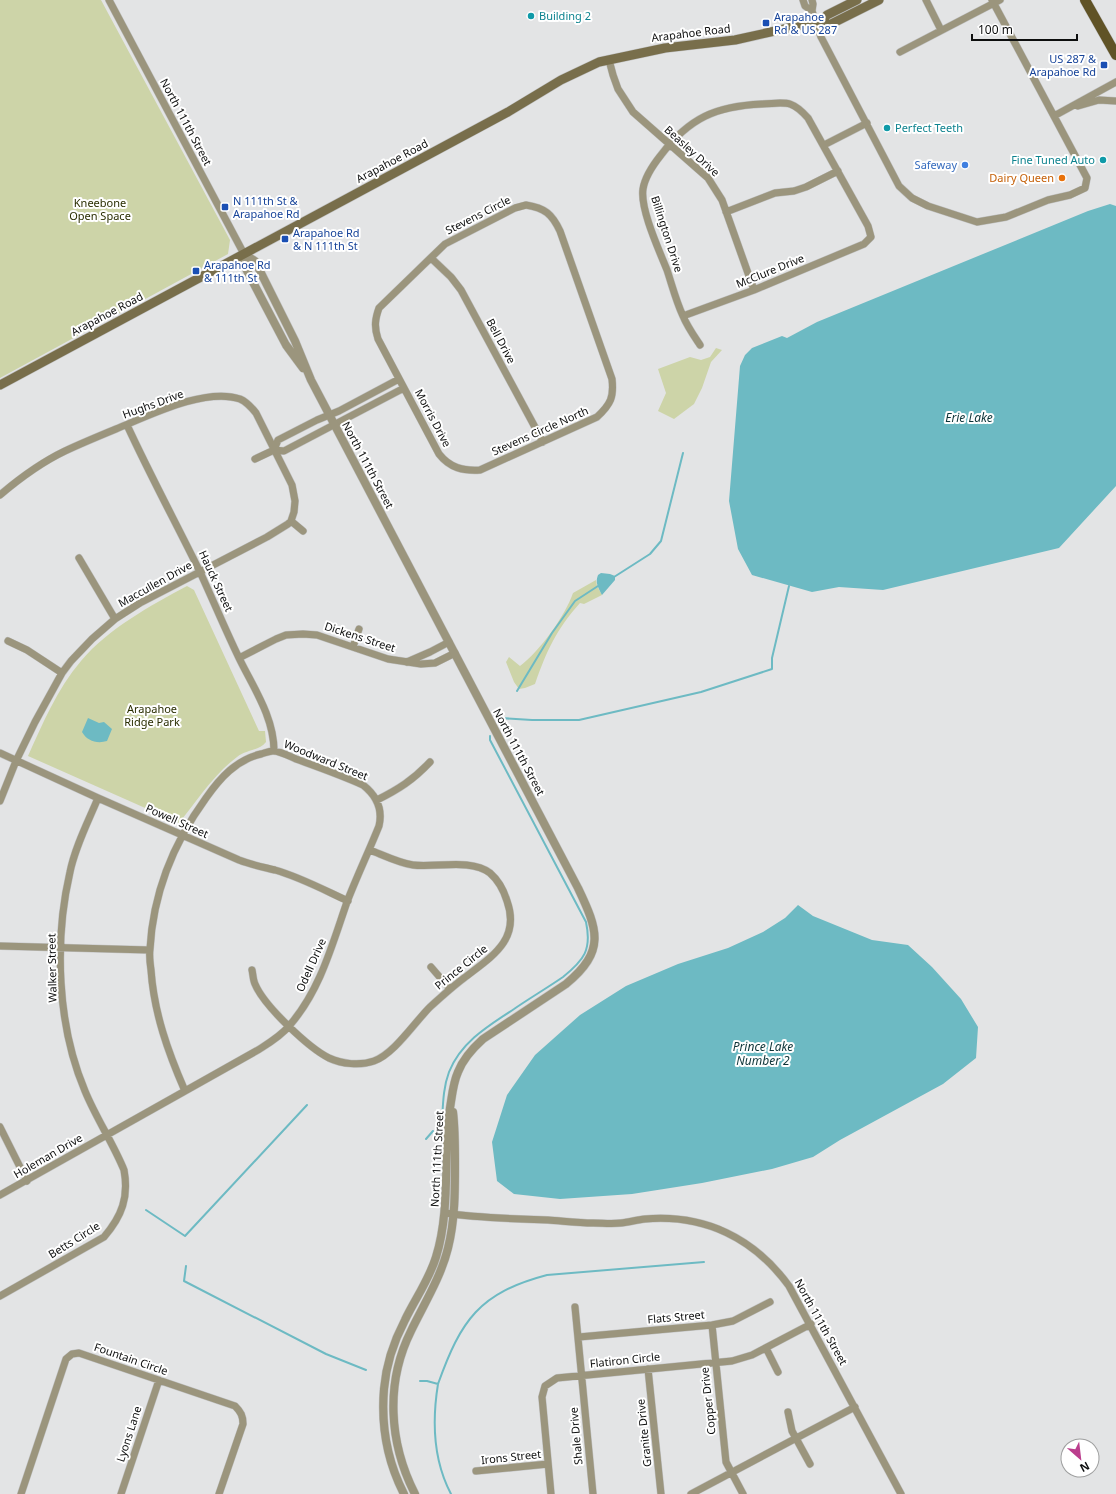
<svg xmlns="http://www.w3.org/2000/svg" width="1116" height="1494" font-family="'Noto Sans',sans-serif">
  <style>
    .green { fill: #cdd4a8 }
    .water { fill: #6dbac3 }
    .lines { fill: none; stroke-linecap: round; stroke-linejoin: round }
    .stream { stroke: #6dbac3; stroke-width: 2 }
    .minor-casing { stroke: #c1c2c3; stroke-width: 8 }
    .tertiary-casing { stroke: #c1c2c3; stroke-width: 9 }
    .secondary-casing { stroke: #c1c2c3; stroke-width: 10 }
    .primary-casing { stroke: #c1c2c3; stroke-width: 11 }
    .minor { stroke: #9b957d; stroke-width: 7 }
    .tertiary { stroke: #9b957d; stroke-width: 8 }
    .secondary { stroke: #786e4b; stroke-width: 9 }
    .primary { stroke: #605326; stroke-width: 10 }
    .culture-dot { fill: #0f9aa8; stroke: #fff; stroke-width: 1.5 }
    .transit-dot { fill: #1a4fb4; stroke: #fff; stroke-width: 1.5 }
    .shop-dot { fill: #3f7fe0; stroke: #fff; stroke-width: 1.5 }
    .food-dot { fill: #e8710a; stroke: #fff; stroke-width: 1.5 }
    .labels { text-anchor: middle; stroke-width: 4; stroke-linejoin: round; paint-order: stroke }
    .culture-label { font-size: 11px; fill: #0d838f; stroke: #fff; text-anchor: start }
    .transit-label { font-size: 11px; fill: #164399; stroke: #fff; text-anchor: start }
    .street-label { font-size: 11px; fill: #0d0e0e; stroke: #fff }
    .shop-label { font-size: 11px; fill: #366cbe; stroke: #fff; text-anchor: end }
    .food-label { font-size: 11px; fill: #c56008; stroke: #fff; text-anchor: end }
    .park-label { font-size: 11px; fill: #292d00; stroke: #fff }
    .water-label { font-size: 12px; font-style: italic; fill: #0c3337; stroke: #fff }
  </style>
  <rect width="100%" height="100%" fill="#e3e4e5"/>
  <path class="green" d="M0,0H101L230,240L228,254L0,378Z
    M716,348L722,350L711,362L702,388L694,404L674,419L658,411L666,393L658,369L690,357L701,360L710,357Z
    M596,580L597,586L602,595L584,604L580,603C556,630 547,650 535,684L525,688L519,689L514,682L506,662L509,657L520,666C540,651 565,616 573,593Z
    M187,586L194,590L259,731H265L266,742C259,751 247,749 237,757C213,775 197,801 179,823L28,756C43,723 57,689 81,661C109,628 150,606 187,586Z"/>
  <path class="water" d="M1110,204L1116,206V486L1059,548L883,590L839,587L812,592L752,575L738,549L729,501L740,366L745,355L752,348L782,336L787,338L817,322L1088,211Z
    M601,573L610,574L615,576V580L602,595C598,587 595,583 598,575Z
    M88,718L99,723L104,722L112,729L107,741C97,744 87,741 82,732Z
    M798,905L813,916L872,940L908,945L932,967L961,999L978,1027L976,1058L943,1084L840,1140L813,1157L772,1169L702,1183L632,1194L560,1199L514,1194L497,1181L492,1142L507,1095L535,1055L580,1015L626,986L678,964L728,948L763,932L785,918Z"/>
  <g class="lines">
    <path class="stream" d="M614,577L650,554L661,541L683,453
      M517,691L552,633L575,601L598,586
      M502,715L500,718L532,720H579L701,692L772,669V658L789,586
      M441,1122L442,1121C443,1105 443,1088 449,1072C461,1042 488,1026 514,1009C530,998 547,988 563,977C584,960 592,950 586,922L490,740V736
      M426,1139L433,1131
      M146,1210L185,1236L307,1105
      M186,1266L184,1281L326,1354L366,1370
      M420,1381H427L438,1384C432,1421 433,1460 451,1494
      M438,1384C461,1320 479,1293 547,1275L704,1262"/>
    <g class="minor-casing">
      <path id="minor" d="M109,0L244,254
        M803,0L805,6L812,11
        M812,0L813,4L812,11L821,37L899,186L912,198L928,206L977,222L1006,217L1048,200L1070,195L1085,188L1087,178L992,0
        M926,0L941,30
        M900,52L1000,0
        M609,60L613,75L618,89L633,112L708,178L722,200L754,290
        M1078,106L1099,100L1116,101
        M1054,116L1116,82
        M824,145L867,123
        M526,205C545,208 552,214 560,231L612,379C614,397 611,404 597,417L480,470C463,471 450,468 439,454L378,339C374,327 375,319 379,308L445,244L515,208Z
        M726,212L775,193L794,191L806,187L838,171
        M431,258L451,277L461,290L543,442
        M683,316L754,290L864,244L871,237L868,226L808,118C791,99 786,103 762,104C716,106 689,118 661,155C653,165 645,176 643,189C640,209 659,250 667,270C672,285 676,301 683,316C687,326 694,336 700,345
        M127,425C150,475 176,523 200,572C213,600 225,629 239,658C253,687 274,717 274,751
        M274,450L278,440L317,420L339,411L399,379
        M255,459L274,450L284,451L404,388
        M0,495C20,478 42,462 65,451C82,443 99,436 116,429C148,416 205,387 240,399C247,402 252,408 256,413L292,485L295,501L294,512L291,521L288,524L267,537L140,603L115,619L92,639L71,661L62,673L35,722L16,761L0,801
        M291,521L303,531
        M79,558L115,619
        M8,641L27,650L62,673
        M353,647L359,629
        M239,658L276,639L286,635L303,634L317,635L388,659L421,664L435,663L455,653
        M407,662L430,652L449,642
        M0,753L98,798L239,860C252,865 263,867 275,870C300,877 324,890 348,901
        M377,800C399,789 413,780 430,762
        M0,946L149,950
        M431,967L450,989
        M252,970C253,974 253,980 255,984C264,1006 309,1048 329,1058C342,1064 360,1066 374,1061C394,1054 414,1023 430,1007C441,997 452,987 464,978C491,957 521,940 507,901C504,891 498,880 490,873C471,858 435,868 413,865C399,863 383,855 370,850
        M0,1127L27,1181
        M0,1195L258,1050C269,1043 281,1036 289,1026C320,991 332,945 347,902C357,876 369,851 379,826C383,809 377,796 363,785C341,775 318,767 296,759C289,756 280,751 273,751C269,751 265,753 261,754C236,760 220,778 206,798C174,842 153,894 150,949C149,956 150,963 151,970C154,1013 168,1052 185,1091
        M445,1213C479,1218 513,1219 548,1220C563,1221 578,1223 593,1223C602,1223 612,1224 621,1223C629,1222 637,1220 645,1219C705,1214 754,1238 789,1286L901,1494
        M0,1296L104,1237C122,1216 129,1197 124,1170C113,1143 96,1118 85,1091C57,1025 54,941 70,872C75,847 88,822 98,798
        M575,1307L593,1494
        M712,1325L726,1462L743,1494
        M579,1337L712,1325L733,1321L770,1302
        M766,1348L778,1372
        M648,1369L661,1494
        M788,1412L792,1431L810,1464
        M476,1471L548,1464
        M21,1494L66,1359L72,1354L79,1353L235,1406C241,1412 243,1416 243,1424L219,1494
        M121,1494L159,1380
        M551,1494L542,1397L545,1386L557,1378L732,1361L752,1355L811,1324
        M691,1494L855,1407"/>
    </g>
    <g class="tertiary-casing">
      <path id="tertiary" d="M244,254L255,261L295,341L311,380L578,888C598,930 606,951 566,984L483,1039C473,1048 463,1059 458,1072C453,1083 452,1096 450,1108C443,1157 451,1209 436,1257C429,1280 415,1299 405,1320C394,1341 386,1365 384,1389C381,1425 387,1461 404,1494
        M244,254L245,267L286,345L303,368
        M415,1494C389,1443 385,1383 411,1331C424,1304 441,1277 448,1248C455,1220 455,1192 455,1164C455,1146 455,1129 453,1112"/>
    </g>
    <g class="secondary-casing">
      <path id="secondary" d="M818,25L827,15L857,0
        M0,385L508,112L561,80L599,62L665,48L735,40L802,25L831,24L879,0"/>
    </g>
    <g class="primary-casing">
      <path id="primary" d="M1085,0L1116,55"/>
    </g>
    <use href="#minor" class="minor"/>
    <use href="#tertiary" class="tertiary"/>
    <use href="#secondary" class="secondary"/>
    <use href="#primary" class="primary"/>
  </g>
  <g class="culture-dot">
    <circle cx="531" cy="16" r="4"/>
    <circle cx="887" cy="128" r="4"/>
    <circle cx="1103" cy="160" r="4"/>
  </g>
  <g class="transit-dot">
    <rect x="762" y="19" width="8" height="8" rx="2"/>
    <rect x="1100" y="61" width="8" height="8" rx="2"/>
    <rect x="221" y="203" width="8" height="8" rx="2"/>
    <rect x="281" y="235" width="8" height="8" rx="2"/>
    <rect x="192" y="267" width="8" height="8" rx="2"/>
  </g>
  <circle class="shop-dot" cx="965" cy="165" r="4"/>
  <circle class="food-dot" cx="1062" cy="178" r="4"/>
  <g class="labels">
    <g class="culture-label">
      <text x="539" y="20">Building 2</text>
      <text x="895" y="132">Perfect Teeth</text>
      <text x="1095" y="164" text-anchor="end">Fine Tuned Auto</text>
    </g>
    <g class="transit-label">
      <text x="774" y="21">Arapahoe<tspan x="774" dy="13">Rd &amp; US 287</tspan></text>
      <text x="1096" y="63" text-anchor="end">US 287 &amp;<tspan x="1096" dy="13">Arapahoe Rd</tspan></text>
      <text x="233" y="205">N 111th St &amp;<tspan x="233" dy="13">Arapahoe Rd</tspan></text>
      <text x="293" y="237">Arapahoe Rd<tspan x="293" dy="13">&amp; N 111th St</tspan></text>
      <text x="204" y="269">Arapahoe Rd<tspan x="204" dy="13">&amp; 111th St</tspan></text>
    </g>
    <g class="street-label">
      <text transform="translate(691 33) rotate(-7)" y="4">Arapahoe Road</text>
      <text transform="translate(186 122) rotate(62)" y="4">North 111th Street</text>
      <text transform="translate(692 151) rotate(42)" y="4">Beasley Drive</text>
      <text transform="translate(392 161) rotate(-28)" y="4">Arapahoe Road</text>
      <text transform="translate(478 215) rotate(-27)" y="4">Stevens Circle</text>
      <text transform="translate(667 234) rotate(72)" y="4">Billington Drive</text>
      <text transform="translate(770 271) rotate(-22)" y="4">McClure Drive</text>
      <text transform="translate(107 314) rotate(-28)" y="4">Arapahoe Road</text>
      <text transform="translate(501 341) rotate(62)" y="4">Bell Drive</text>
      <text transform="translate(153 404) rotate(-20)" y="4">Hughs Drive</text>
      <text transform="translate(433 418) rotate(62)" y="4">Morris Drive</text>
      <text transform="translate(540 431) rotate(-24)" y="4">Stevens Circle North</text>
      <text transform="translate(368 465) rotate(62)" y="4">North 111th Street</text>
      <text transform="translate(216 581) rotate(65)" y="4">Hauck Street</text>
      <text transform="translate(155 584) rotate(-29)" y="4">Maccullen Drive</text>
      <text transform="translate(360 637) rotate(18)" y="4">Dickens Street</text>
      <text transform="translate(519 752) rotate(62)" y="4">North 111th Street</text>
      <text transform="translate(326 760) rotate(22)" y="4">Woodward Street</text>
      <text transform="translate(177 821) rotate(24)" y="4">Powell Street</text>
      <text transform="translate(311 965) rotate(-66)" y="4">Odell Drive</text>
      <text transform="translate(461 967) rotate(-39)" y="4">Prince Circle</text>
      <text transform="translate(52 968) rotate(-91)" y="4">Walker Street</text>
      <text transform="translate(48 1156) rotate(-30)" y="4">Holeman Drive</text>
      <text transform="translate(437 1159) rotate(-87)" y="4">North 111th Street</text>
      <text transform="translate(74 1240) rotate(-32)" y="4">Betts Circle</text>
      <text transform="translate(676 1317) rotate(-5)" y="4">Flats Street</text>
      <text transform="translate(821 1322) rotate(61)" y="4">North 111th Street</text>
      <text transform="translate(131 1359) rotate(19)" y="4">Fountain Circle</text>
      <text transform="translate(625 1360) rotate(-6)" y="4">Flatiron Circle</text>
      <text transform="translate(708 1401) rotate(-96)" y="4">Copper Drive</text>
      <text transform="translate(644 1433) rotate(-96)" y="4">Granite Drive</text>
      <text transform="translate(129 1434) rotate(-72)" y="4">Lyons Lane</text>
      <text transform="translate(576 1436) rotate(-95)" y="4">Shale Drive</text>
      <text transform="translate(511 1457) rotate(-6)" y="4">Irons Street</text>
    </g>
    <g class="shop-label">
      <text x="957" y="169">Safeway</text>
    </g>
    <g class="food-label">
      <text x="1054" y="182">Dairy Queen</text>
    </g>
    <g class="park-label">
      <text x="100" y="207">Kneebone<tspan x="100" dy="13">Open Space</tspan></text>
      <text x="152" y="713">Arapahoe<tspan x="152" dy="13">Ridge Park</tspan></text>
    </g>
    <g class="water-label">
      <text x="969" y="422">Erie Lake</text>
      <text x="763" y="1051">Prince Lake<tspan x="763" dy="14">Number 2</tspan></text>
    </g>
  </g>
  <g transform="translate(1080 1458) rotate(152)"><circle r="19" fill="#ffffff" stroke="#9e9f9f"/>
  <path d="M0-3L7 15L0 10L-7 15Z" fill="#bb3e8d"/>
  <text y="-6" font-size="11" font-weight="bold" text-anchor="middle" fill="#0d0e0e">N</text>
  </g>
  <path d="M972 34v6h105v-6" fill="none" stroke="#0d0e0e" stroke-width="2"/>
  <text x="978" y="34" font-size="12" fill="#0d0e0e" stroke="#ffffff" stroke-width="3" paint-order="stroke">100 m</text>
</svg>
